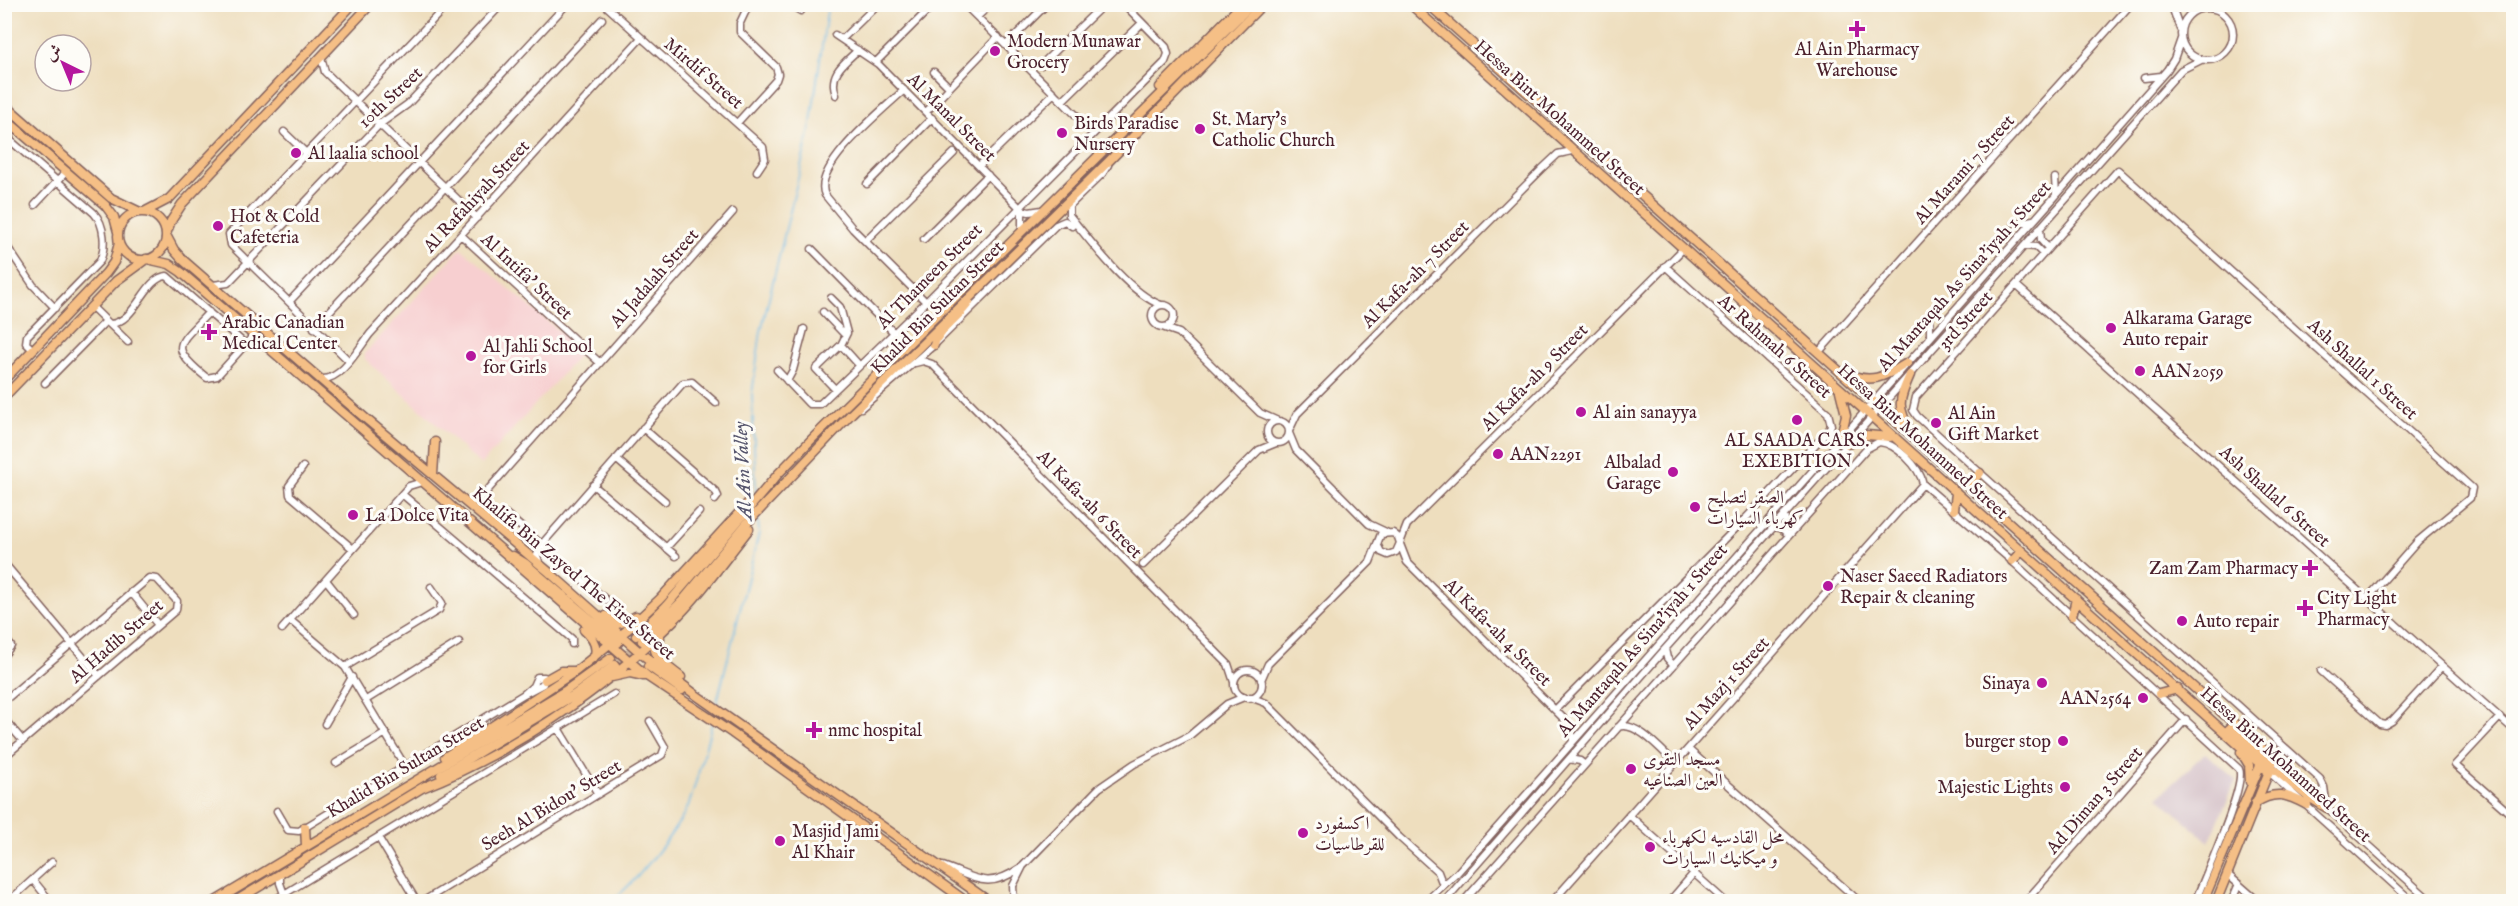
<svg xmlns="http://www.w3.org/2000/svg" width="2518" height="906" font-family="'IM FELL English',Amiri,serif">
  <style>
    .built { fill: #f7cfd0 }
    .industrial { fill: #d2bdc5 }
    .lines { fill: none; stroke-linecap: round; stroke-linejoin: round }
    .stream { stroke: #6dbae7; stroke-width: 1.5 }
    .major-tunnel { stroke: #cdb8a1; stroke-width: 8; stroke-dasharray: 8 4; stroke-linecap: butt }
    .minor-casing { stroke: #83625e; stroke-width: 9 }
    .major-casing { stroke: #83625e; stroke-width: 11 }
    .minor { stroke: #fff; stroke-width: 6 }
    .major { stroke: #f5bf86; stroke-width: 8 }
    .poi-dot { fill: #b5179e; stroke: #fdfcf7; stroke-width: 2 }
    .labels { text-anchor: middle; stroke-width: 6; stroke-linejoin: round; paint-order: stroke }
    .poi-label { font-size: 18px; fill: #4a1f2b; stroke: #fdfcf7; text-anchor: start }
    .street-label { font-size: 18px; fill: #4a1f2b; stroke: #fdfcf7 }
    .water-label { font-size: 20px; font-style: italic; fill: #56556d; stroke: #fdfcf7 }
  </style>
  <rect width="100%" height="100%" fill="#fdfcf7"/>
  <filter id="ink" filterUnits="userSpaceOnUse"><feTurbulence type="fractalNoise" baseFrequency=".0167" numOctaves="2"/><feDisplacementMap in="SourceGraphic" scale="12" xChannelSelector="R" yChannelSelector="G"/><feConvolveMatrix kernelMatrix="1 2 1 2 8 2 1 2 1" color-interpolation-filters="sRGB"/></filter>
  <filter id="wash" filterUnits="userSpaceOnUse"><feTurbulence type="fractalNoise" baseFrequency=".008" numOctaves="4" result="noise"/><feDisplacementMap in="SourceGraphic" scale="24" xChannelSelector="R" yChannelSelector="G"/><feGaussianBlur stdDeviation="1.35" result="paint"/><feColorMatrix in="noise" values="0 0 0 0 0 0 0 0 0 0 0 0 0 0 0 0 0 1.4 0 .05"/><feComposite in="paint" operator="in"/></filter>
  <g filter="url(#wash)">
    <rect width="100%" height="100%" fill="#eedebe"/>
    <path class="built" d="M461,248L583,351L481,465L365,359V353Z"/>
    <path class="industrial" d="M2205,753L2236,780L2209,842L2158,797Z"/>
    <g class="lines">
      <path class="stream" d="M756,493L752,394L761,331L810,129L828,4
        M716,706L759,533L758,518
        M615,899L623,902
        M606,902C628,895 680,827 689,804C698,777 705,749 712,723"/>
    </g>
  </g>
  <g filter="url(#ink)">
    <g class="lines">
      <path class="major-tunnel" d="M617,663L640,643"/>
      <g class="minor-casing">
        <path id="minor" d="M604,4L763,147L765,159L757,171
          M789,4L801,11
          M964,4L1093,132
          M2171,4L2180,29
          M2179,4L2199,9
          M2181 34a26 26 0 1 1 52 0a26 26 0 1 1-52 0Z
          M977,17L991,4
          M835,35L878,64L1022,210L1029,212L1042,210
          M842,39L878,4
          M1006,45L1047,4
          M321,57L325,72L477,218
          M876,62L934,4
          M1041,65L1104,4
          M934,72L949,87
          M2144,78L2161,76
          M904,90C884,109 811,167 825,195L853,229L926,302
          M836,95C828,74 844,63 858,50
          M1062,101L1142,23
          M926,112L998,37
          M4,121L11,141L94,213C105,225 106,247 100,261L27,336L26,343L33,350
          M737,123L776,80L778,74L776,67L740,32V23L749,4
          M284,132L306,153
          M1108,165L1103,173L1069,206V215C1091,242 1129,293 1161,305
          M979,166L1054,93
          M2055,178L2056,195
          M867,184L932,118
          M35,205L66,172
          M2015,223L2033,220
          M2040,228L2041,240L2048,248
          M1022,230V210
          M461,235L599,362
          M924,239L988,175
          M865,241L954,153
          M4,242L33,285L55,308
          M2024,246L2036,247L2043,254
          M812,249L906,345
          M213,285L228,283L380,124L408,104L502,4
          M2016,285L2514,730
          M831,298L840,307L847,333L841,345L816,369L835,389
          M289,302L567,4
          M1152 316a11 11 0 1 1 22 0a11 11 0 1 1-22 0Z
          M91,306L128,342
          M209,312C179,345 166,345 207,378L217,376L253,336
          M823,312L845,335
          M110,324C137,322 144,277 167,276L245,344
          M1162,327L1179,333L1260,413L1278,421
          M314,328L602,19
          M1930,336V318
          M841,345L859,365
          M1818,353L2131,4
          M349,361L231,245L229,234L448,4
          M915,363L923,361L932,364L1228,664L1234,682
          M777,370L809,404H820L926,302L1165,62L1168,54L1166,47L1124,4
          M321,379C341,381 359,348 370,334L641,38
          M787,381L793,370L804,329
          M45,383L106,321
          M861,408L934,345L1056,225L1065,221L1072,226
          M1267 432a11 11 0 1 1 22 0a11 11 0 1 1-22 0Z
          M643,428L716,492L718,496L715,500
          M1289,431L1297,414L1542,169L1558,154L1572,151
          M1289,433L1296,450L1369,524L1386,532
          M616,459L665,501
          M303,467L289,486L290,495L353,549
          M593,485L676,556
          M402,494L572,639V644
          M466,503L479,500L733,212
          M506,514L606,600
          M1784,515L1786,522L1793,530
          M1773,527L1781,528L1789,535
          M1400,543L1407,525L1683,249
          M1400,544L1407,562L1571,726L1573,741
          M666,548L699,512
          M539,562L537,555L542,544L683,383L692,382L716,403
          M4,563L99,676
          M1143,565L1259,450L1276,443
          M326,580L354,615
          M131,592L158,625
          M290,620L345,667L405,766
          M282,629L409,486L422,482
          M4,637L11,646L4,655
          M1665,649L1667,658L1673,665
          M345,667L439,610L442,603L431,587
          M1234 684a14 14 0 1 1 28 0a14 14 0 1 1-28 0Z
          M2321,671L2380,724L2385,725L2392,721L2442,666
          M1261,680L1268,664L1370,562L1381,534L1393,533L1398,537L1400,543L1396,552L1388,555L1381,552L1377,544
          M1250,697L1266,703L1399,837L1438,872L1443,885
          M366,700L459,642
          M4,701L149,578L157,579L177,601L176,610L4,757
          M1555,710L1745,519L1829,430L1831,425L1828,413L1665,266
          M2500,717L2455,765L2514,817
          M4,719L23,741
          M325,724L352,677
          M1618,727C1636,720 1662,751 1675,763
          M558,728L598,794
          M1688,749L1860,902
          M1569,759L1580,761L1585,765
          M2274,759L2317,799
          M336,763L386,733
          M2269,772L2413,902
          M2325,806L2432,902
          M2327,808L2324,787L2320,779L1917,416L1913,410L1916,397L2118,170L2472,488L2470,498L2418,541L2367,599
          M277,811L288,830L299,831L524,694L533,686L537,677H544L543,684L524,694
          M1629,815L1726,902
          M378,837L417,902
          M943,866C975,877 987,891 1020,868
          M280,874V883L284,894
          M2227,874L2259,902
          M33,880L51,902
          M8,902L52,862
          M271,902L614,694
          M422,902L662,755L665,747L650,721
          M1014,902L1013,886L1023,866L1099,788L1134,764L1189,736L1227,704L1244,697
          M1425,902L1457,873L2167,70L2174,59L2181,39
          M1444,902L1665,649L2181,70L2201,60
          M1463,902L1866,449L1879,442C1896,443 1920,467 1923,484L2012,561L2239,769C2247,785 2203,880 2195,902
          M1552,902L1923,484
          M1669,902L1694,873
          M2025,902L2186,719
          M2231,902L2239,884"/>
      </g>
      <g class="major-casing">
        <path id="major" d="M1410,4L2269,772
          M1428,4L2274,759
          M1160,87L1242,4
          M4,104L111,198L140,212
          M4,118L105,205L114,217L118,232
          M144,212L169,199L353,4
          M118 236a24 24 0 1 1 48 0a24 24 0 1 1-48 0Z
          M166,234L171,221L182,204L371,4
          M166,235L174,250L183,260L365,418L549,572L643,655L696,695L990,902
          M147,259L169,264L181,272L648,677L732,733L967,902
          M934,345C939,328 960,317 969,302
          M1844,372C1870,385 1885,377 1907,363
          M1910,375C1898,402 1897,406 1911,433
          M4,380L106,273L114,262L119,243
          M1840,391L1846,415L1841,436
          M4,397L116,281L146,259
          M1848,444L1867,435L1890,437
          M433,475L435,442
          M1968,486L1980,473
          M1954,510L1956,493
          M513,556L526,564L618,643
          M2012,561L2022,551
          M606,616L618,624L628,621L636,616
          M2072,616L2076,599
          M584,630C592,637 599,646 594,657
          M636,636L666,606L779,473L812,439L1252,4
          M660,638C644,653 670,668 681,677
          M642,641L683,600L748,522L852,413L1110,160L1263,4
          M648,666L682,690
          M612,677L630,673L644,676
          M545,680L561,671H575
          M2159,694L2178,689
          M2229,729L2259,755L2268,760
          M2241,752L2249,765L2250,782
          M445,757L576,671L627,630L660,599L748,503
          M2268,764L2307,796L2327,808
          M441,775L574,695L615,665
          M422,788C511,753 601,692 669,625C699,596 723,562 749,529
          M2255,803C2275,790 2287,794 2307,805
          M305,827L306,846
          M214,902L565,691L611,658
          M234,902L425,786
          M2203,902L2262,761
          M2216,902L2274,759"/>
      </g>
      <use href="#minor" class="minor"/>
      <use href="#major" class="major"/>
    </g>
  </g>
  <g class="poi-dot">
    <path d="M1854 20h6v6h6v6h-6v6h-6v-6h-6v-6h6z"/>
    <circle cx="995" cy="51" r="6"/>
    <circle cx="1200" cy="129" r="6"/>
    <circle cx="1062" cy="133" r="6"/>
    <circle cx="296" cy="153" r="6"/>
    <circle cx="218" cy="226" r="6"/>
    <circle cx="2111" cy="328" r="6"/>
    <path d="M206 323h6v6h6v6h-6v6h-6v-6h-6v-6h6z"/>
    <circle cx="471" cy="356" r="6"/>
    <circle cx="2140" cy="371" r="6"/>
    <circle cx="1581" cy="412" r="6"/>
    <circle cx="1797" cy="420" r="6"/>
    <circle cx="1936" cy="423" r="6"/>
    <circle cx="1498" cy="454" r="6"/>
    <circle cx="1673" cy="472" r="6"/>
    <circle cx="1695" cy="507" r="6"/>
    <circle cx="353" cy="515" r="6"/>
    <path d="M2307 559h6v6h6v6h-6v6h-6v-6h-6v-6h6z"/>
    <circle cx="1828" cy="586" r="6"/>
    <path d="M2302 599h6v6h6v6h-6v6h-6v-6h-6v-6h6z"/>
    <circle cx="2182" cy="621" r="6"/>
    <circle cx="2042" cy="683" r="6"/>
    <circle cx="2143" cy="698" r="6"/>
    <path d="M811 721h6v6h6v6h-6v6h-6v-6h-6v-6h6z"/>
    <circle cx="2063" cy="741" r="6"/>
    <circle cx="1631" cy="769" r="6"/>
    <circle cx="2065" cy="787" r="6"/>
    <circle cx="1303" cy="833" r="6"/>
    <circle cx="780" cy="841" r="6"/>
    <circle cx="1650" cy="847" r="6"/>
  </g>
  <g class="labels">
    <g class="poi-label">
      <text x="1007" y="47">Modern Munawar<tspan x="1007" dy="21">Grocery</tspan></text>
      <text x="1857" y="55" text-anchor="middle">Al Ain Pharmacy<tspan x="1857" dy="21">Warehouse</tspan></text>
      <text x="1212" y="125">St. Mary's<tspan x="1212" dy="21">Catholic Church</tspan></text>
      <text x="1074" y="129">Birds Paradise<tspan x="1074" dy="21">Nursery</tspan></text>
      <text x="308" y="159">Al laalia school</text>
      <text x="230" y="222">Hot &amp; Cold<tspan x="230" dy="21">Cafeteria</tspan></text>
      <text x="2123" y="324">Alkarama Garage<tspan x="2123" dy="21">Auto repair</tspan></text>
      <text x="222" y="328">Arabic Canadian<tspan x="222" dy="21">Medical Center</tspan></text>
      <text x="483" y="352">Al Jahli School<tspan x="483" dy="21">for Girls</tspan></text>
      <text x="2152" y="377">AAN2059</text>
      <text x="1593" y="418">Al ain sanayya</text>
      <text x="1948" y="419">Al Ain<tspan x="1948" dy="21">Gift Market</tspan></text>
      <text x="1797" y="446" text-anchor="middle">AL SAADA CARS.<tspan x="1797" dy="21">EXEBITION</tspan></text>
      <text x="1510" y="460">AAN2291</text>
      <text x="1661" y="468" text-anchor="end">Albalad<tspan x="1661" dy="21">Garage</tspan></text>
      <text x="1707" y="503">الصقر لتصليح<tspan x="1707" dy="21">كهرباء السيارات</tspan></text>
      <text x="365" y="521">La Dolce Vita</text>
      <text x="2298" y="574" text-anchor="end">Zam Zam Pharmacy</text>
      <text x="1840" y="582">Naser Saeed Radiators<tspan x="1840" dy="21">Repair &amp; cleaning</tspan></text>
      <text x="2317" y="604">City Light<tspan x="2317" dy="21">Pharmacy</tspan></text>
      <text x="2194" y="627">Auto repair</text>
      <text x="2030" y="689" text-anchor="end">Sinaya</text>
      <text x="2131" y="704" text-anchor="end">AAN2564</text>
      <text x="828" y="736">nmc hospital</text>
      <text x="2051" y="747" text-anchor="end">burger stop</text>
      <text x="1643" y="765">مسجد التقوى<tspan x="1643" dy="21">العين الصناعيه</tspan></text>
      <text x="2053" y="793" text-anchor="end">Majestic Lights</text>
      <text x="1315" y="829">اكسفورد<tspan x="1315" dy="21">للقرطاسيات</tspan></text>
      <text x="792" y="837">Masjid Jami<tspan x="792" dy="21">Al Khair</tspan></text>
      <text x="1662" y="843">محل القادسيه لكهرباء<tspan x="1662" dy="21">و ميكانيك السيارات</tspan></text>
    </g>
    <g class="street-label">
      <text transform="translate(704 73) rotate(41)" y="6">Mirdif Street</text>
      <text transform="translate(390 97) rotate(-43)" y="6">10th Street</text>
      <text transform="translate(952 117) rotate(45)" y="6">Al Manal Street</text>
      <text transform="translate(1560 117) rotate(42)" y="6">Hessa Bint Mohammed Street</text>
      <text transform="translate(1964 169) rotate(-48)" y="6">Al Marami 7 Street</text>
      <text transform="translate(476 196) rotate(-47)" y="6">Al Rafahiyah Street</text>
      <text transform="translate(1415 274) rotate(-45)" y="6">Al Kafa-ah 7 Street</text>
      <text transform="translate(527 276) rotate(43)" y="6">Al Intifa' Street</text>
      <text transform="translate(929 276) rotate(-45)" y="6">Al Thameen Street</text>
      <text transform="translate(1964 276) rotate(-48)" y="6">Al Mantaqah As Sina'iyah 1 Street</text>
      <text transform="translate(654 278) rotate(-49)" y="6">Al Jadalah Street</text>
      <text transform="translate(937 307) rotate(-45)" y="6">Khalid Bin Sultan Street</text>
      <text transform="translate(1965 320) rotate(-48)" y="6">3rd Street</text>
      <text transform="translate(1775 346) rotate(42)" y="6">Ar Rahmah 6 Street</text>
      <text transform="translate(2363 369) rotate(42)" y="6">Ash Shallal 1 Street</text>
      <text transform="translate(1534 377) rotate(-45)" y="6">Al Kafa-ah 9 Street</text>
      <text transform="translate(1923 441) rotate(42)" y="6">Hessa Bint Mohammed Street</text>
      <text transform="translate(2275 496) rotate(42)" y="6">Ash Shallal 6 Street</text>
      <text transform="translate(1090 504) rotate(46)" y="6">Al Kafa-ah 6 Street</text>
      <text transform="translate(574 573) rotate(40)" y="6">Khalifa Bin Zayed The First Street</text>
      <text transform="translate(1498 632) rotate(45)" y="6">Al Kafa-ah 4 Street</text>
      <text transform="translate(1642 640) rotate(-49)" y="6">Al Mantaqah As Sina'iyah 1 Street</text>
      <text transform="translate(116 641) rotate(-41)" y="6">Al Hadib Street</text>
      <text transform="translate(1726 683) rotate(-48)" y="6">Al Mazj 1 Street</text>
      <text transform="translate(2286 764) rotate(42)" y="6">Hessa Bint Mohammed Street</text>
      <text transform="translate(405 767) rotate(-31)" y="6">Khalid Bin Sultan Street</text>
      <text transform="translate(2094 800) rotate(-49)" y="6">Ad Diman 3 Street</text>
      <text transform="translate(551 805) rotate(-31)" y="6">Seeh Al Bidou' Street</text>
    </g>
    <g class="water-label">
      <text transform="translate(742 471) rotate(-93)" y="7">Al Ain Valley</text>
    </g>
  </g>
  <rect width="2518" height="906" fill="none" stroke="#fdfcf7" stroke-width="24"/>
  <g transform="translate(63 63) rotate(317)"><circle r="28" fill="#fdfcf7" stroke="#b5a4a5" stroke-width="1.5"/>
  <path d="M0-4.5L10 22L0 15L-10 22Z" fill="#b5179e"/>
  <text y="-9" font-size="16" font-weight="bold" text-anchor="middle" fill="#4a1f2b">ش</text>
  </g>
</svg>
